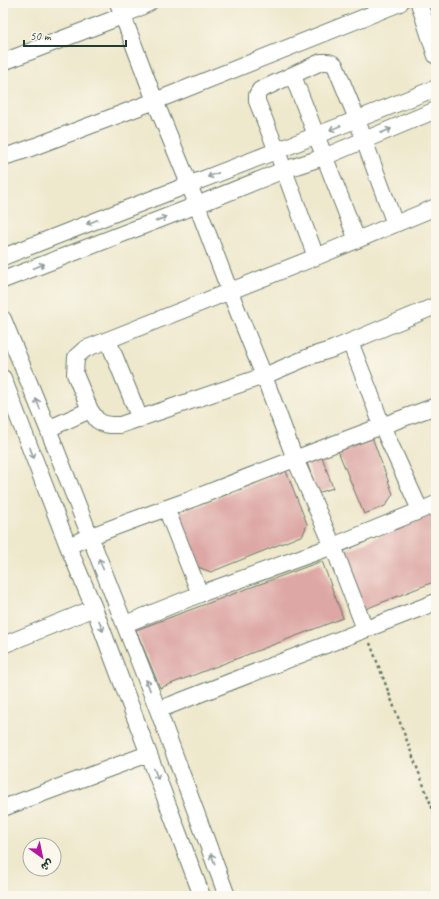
<svg xmlns="http://www.w3.org/2000/svg" width="439" height="899" font-family="Caveat,'Playpen Sans Arabic',sans-serif">
  <style>
    .building { fill: #dda7a5 }
    .lines { fill: none; stroke-linecap: round; stroke-linejoin: round }
    .minor-casing { stroke: #677969; stroke-width: 18 }
    .path { stroke: #677969; stroke-width: 2.5; stroke-dasharray: 3 3; stroke-linecap: butt }
    .minor { stroke: #fff; stroke-width: 16 }
    .oneway { stroke: #8f9e9a }
  </style>
  <rect width="100%" height="100%" fill="#fbf7ec"/>
  <filter id="ink" filterUnits="userSpaceOnUse"><feTurbulence type="fractalNoise" baseFrequency=".025" numOctaves="2"/><feDisplacementMap in="SourceGraphic" scale="8" xChannelSelector="R" yChannelSelector="G"/><feConvolveMatrix kernelMatrix="1 2 1 2 8 2 1 2 1" color-interpolation-filters="sRGB"/></filter>
  <filter id="wash" filterUnits="userSpaceOnUse"><feTurbulence type="fractalNoise" baseFrequency=".012" numOctaves="4" result="noise"/><feDisplacementMap in="SourceGraphic" scale="16" xChannelSelector="R" yChannelSelector="G"/><feGaussianBlur stdDeviation="0.9" result="paint"/><feColorMatrix in="noise" values="0 0 0 0 0 0 0 0 0 0 0 0 0 0 0 0 0 1.4 0 .05"/><feComposite in="paint" operator="in"/></filter>
  <g filter="url(#wash)">
    <rect width="100%" height="100%" fill="#eee8cc"/>
    <g id="blocks">
      <path class="building" d="M372,437L393,494L385,506L364,514L338,451Z
        M322,457L333,488L318,493L307,463Z
        M286,471L307,524L303,535L211,572L195,566L177,514Z
        M431,514L436,530V581L363,610L344,551Z
        M322,561L343,618L160,688L136,630Z"/>
    </g>
  </g>
  <g filter="url(#ink)">
    <use href="#blocks" fill-opacity="0" stroke="#677969" stroke-width="1"/>
    <g class="lines">
      <g class="minor-casing">
        <path id="minor" d="M118,3L155,101L189,184L230,292L264,376L295,459L333,546L365,629
          M419,3L436,56
          M3,62L122,16L149,3
          M293,76L357,240
          M3,157L20,152L155,101L400,3
          M3,257C147,200 292,146 436,88
          M316,257L277,151L257,101V95L260,90L321,62C327,62 330,61 335,65L357,119L364,140L395,224
          M3,280L197,205L284,170L324,157L436,110
          M433,307L333,349L311,356L264,376L120,425H111L104,424L97,420L90,410L75,374L76,357L85,349L316,257L436,207
          M3,319L48,429L158,710L227,896
          M108,340L140,419
          M350,342L369,390L382,426L420,510
          M3,378L68,546L94,608L202,896
          M48,429L90,410
          M166,508L200,594
          M68,546C108,528 151,514 192,499C273,467 354,436 436,406
          M125,624L200,594L333,546L436,504
          M3,645L70,618L94,608
          M158,710L436,602
          M3,808L148,754"/>
      </g>
      <path class="path" d="M370,643L436,818"/>
      <use href="#minor" class="minor"/>
    </g>
    <defs><path id="oneway-shaft" d="M-6 0H5M1.5-3L5.5 0L1.5 3" fill="none" stroke-width="1.6" stroke-linecap="round" stroke-linejoin="round"/></defs>
    <g class="oneway">
      <use href="#oneway-shaft" transform="translate(335 128) rotate(158)"/>
      <use href="#oneway-shaft" transform="translate(386 131) rotate(-23)"/>
      <use href="#oneway-shaft" transform="translate(213 175) rotate(159)"/>
      <use href="#oneway-shaft" transform="translate(161 219) rotate(-21)"/>
      <use href="#oneway-shaft" transform="translate(92 222) rotate(159)"/>
      <use href="#oneway-shaft" transform="translate(39 266) rotate(-21)"/>
      <use href="#oneway-shaft" transform="translate(38 404) rotate(-112)"/>
      <use href="#oneway-shaft" transform="translate(32 453) rotate(69)"/>
      <use href="#oneway-shaft" transform="translate(101 564) rotate(-112)"/>
      <use href="#oneway-shaft" transform="translate(101 626) rotate(70)"/>
      <use href="#oneway-shaft" transform="translate(148 685) rotate(-111)"/>
      <use href="#oneway-shaft" transform="translate(156 774) rotate(69)"/>
      <use href="#oneway-shaft" transform="translate(213 859) rotate(-110)"/>
    </g>
  </g>
  <rect width="439" height="899" fill="none" stroke="#fbf7ec" stroke-width="16"/>
  <g transform="translate(42 857) rotate(147)"><circle r="19" fill="#fbf7ec" stroke="#a3ada2"/>
  <path d="M0-3L7 15L0 10L-7 15Z" fill="#b5179e"/>
  <text y="-6" font-size="11" font-weight="bold" text-anchor="middle" fill="#1f3d34">ش</text>
  </g>
  <path d="M24 40v6h102v-6" fill="none" stroke="#1f3d34" stroke-width="2"/>
  <text x="30" y="40" font-size="12" fill="#1f3d34" stroke="#fbf7ec" stroke-width="3" paint-order="stroke">50 m</text>
</svg>
